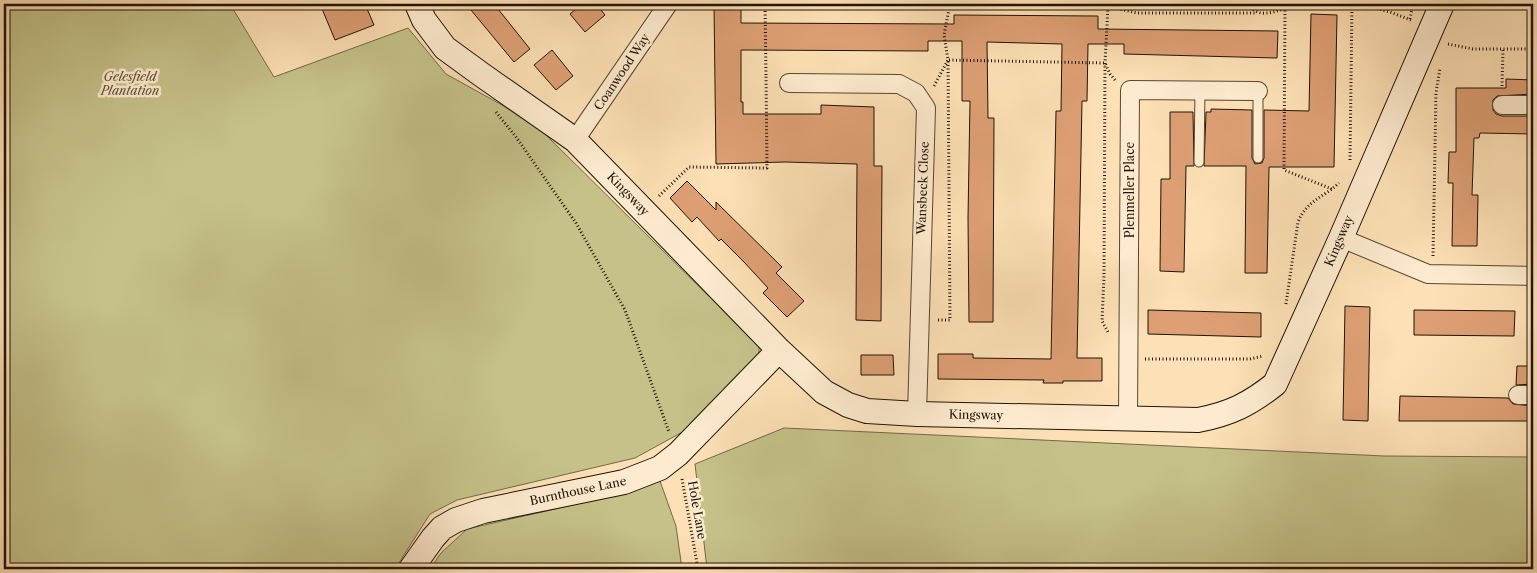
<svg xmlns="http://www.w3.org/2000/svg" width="1537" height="573" font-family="'Libre Caslon Text',serif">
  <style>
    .green { fill: #c5c189; stroke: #726a48 }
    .building { fill: #dd9f73; stroke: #1f1406 }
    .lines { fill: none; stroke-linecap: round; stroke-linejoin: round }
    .lane-casing { stroke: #564732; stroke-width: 11 }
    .street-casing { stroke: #564732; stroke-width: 20 }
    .secondary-casing { stroke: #1f1406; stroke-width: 26 }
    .path { stroke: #1f1406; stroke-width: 3; stroke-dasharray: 1 2.5; stroke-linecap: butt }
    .lane { stroke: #feebcf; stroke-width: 9 }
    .street { stroke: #feebcf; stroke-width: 18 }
    .secondary { stroke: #feebcf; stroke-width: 24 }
    .labels { text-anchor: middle; stroke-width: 5; stroke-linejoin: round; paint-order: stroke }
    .street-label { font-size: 12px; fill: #1f1406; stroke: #feebcf }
    .park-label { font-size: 12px; font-style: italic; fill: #595134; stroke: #feebcf }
  </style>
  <rect width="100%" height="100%" fill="#fde0b5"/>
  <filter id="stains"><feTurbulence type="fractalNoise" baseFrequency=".004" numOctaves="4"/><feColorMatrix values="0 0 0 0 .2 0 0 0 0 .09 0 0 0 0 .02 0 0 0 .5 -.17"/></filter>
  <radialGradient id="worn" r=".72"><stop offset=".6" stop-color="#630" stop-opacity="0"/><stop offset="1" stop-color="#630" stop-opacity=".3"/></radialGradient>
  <path class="green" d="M4,4H230L274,77L408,28L446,74L502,105L543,132L745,332L759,347V355L688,429L635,458L457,500L430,514L395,569H4Z
    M784,428L1384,456L1533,457V569H707L695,464Z
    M660,481L676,526L682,569H430L441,553L467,529L625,493Z"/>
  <path class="building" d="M320,4H348L350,10L365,4L374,25L335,40Z
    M466,4H494L530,49L514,62Z
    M582,4H596L605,15L585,32L570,14Z
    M714,4H741V23L954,24V15L1098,16V29L1278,31L1277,58L1124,54V44H1088L1087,101H1082L1077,358H1102V381H1063V383H1043L1044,380L938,379V354H973V358L1051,359L1056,111H1061L1062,44L987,42L988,118H994L993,322H969L968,218L970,101H962V41H928V51L741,50V102H743V114H821V105L874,107V166H882L881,321L856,320L857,164L785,162L716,164Z
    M1311,14L1337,15L1334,167H1269L1267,273H1245L1246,166H1204L1206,112H1211V109L1252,110V158L1255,164L1262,163L1264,158V110L1309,111Z
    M552,50L573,76L556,90L534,65Z
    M1506,79L1533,80V94L1497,96L1493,100V110L1496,114L1502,116H1533V134L1480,133L1479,138H1474L1472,195H1478L1477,246H1452L1453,183H1448L1449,152H1456V88H1506Z
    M1170,112H1193L1194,166H1186L1184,272L1160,271L1161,179H1170Z
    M687,181L716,210V202L782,267L776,273L804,301L787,317L763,293L768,288L743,261L721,239L719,241L697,217L692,222L670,198Z
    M1345,306L1370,307L1368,421L1343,420Z
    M1148,310L1261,313V337L1148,334Z
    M1414,310L1515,311L1514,336L1414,335Z
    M861,355H893L894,375H861Z
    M1517,366H1533V384L1516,385Z
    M1400,396L1508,398L1513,404L1533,406V421H1399Z"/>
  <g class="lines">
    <g class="lane-casing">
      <path id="lane" d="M1258,158V91
        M1199,162L1200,90"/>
    </g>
    <g class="street-casing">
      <path id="street" d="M789,83L899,84L916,93L926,108L917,414
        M1502,105H1533
        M575,140L668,4
        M1341,238L1428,274L1533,276
        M1518,395H1533
        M1128,418L1130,90L1258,91"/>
    </g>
    <g class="secondary-casing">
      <path id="secondary" d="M417,4L424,20L445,48L482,75L575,140L779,350L824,392L848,405L867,411L917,414L1198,420C1230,414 1250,404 1275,384L1341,238L1442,4
        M411,569L433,538L442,528L456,520L483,511L624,482L660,468L678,454L779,350"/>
    </g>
    <path class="path" d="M765,4L766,75H768
      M1097,4L1137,13H1256
      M1249,4C1259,23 1284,7 1300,4
      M1360,4L1390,12L1411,20
      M1108,7L1105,63L1104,276L1102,321L1109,334
      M1285,7L1284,170L1332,189
      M1410,19L1413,4
      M1448,44L1473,49H1533
      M934,86L948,60L944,35L950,4
      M1502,86L1503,50
      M496,112L516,137L576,223L625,310L669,432
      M1350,160L1352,4
      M659,196L689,167L767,168L766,75
      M1433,256L1436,93L1440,68
      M1286,304L1298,222C1307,200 1323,198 1339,183
      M938,320H950L948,60L1105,63L1110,74L1116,81
      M1145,359H1250L1263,356
      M682,479L698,569"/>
    <use href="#lane" class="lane"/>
    <use href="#street" class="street"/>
    <use href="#secondary" class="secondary"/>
  </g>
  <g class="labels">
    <g class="street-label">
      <text transform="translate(622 72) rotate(-56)" y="4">Coanwood Way</text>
      <text transform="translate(923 188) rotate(-88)" y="4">Wansbeck Close</text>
      <text transform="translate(1130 190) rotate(-90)" y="4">Plenmeller Place</text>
      <text transform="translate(628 194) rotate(46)" y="4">Kingsway</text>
      <text transform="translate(1339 241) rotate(-67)" y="4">Kingsway</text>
      <text transform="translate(976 415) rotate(1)" y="4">Kingsway</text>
      <text transform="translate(578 491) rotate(-12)" y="4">Burnthouse Lane</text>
      <text transform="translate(697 510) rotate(80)" y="4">Hole Lane</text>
    </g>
    <g class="park-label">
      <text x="130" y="81">Gelesfield<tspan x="130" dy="14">Plantation</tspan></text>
    </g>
  </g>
  <rect width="1537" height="573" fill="none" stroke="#fde0b5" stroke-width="20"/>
  <rect x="5" y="5" width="1527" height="563" fill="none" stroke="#1f1406" stroke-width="2.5"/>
  <rect x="10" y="10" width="1517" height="553" fill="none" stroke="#1f1406"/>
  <rect width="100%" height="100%" filter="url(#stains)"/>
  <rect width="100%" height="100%" fill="url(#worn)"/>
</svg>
